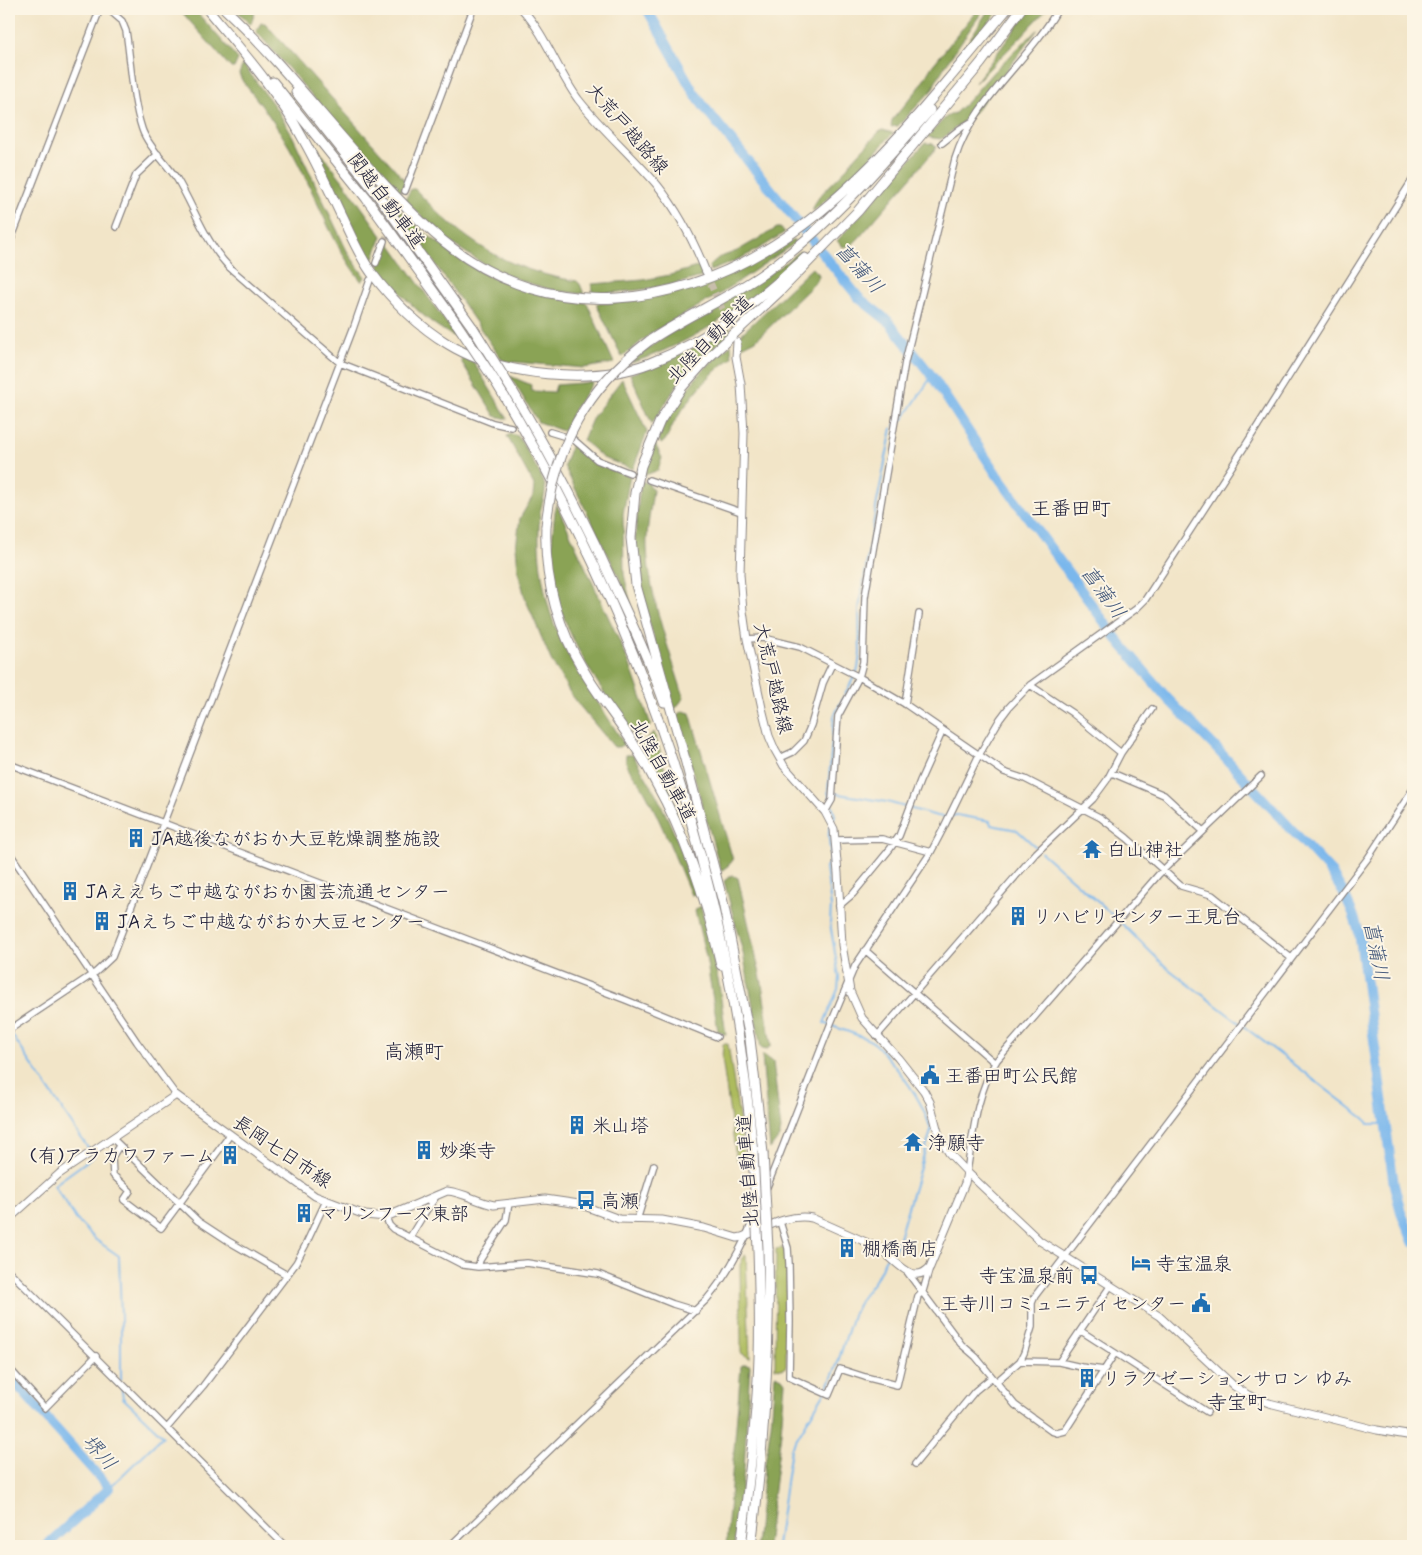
<svg xmlns="http://www.w3.org/2000/svg" width="1422" height="1555" font-family="Mynerve,'Klee One',sans-serif">
  <style>
    .green { fill: #adbb5d; stroke: #686e4c }
    .forest { fill: #8aa354; stroke: #566248 }
    .lines { fill: none; stroke-linecap: round; stroke-linejoin: round }
    .stream { stroke: #7ab7ec; stroke-width: 2 }
    .river { stroke: #7ab7ec; stroke-width: 10 }
    .minor-tunnel { stroke: #c8beac; stroke-width: 5.5; stroke-dasharray: 5.5 3; stroke-linecap: butt }
    .major-tunnel { stroke: #c8beac; stroke-width: 7; stroke-dasharray: 7 3.5; stroke-linecap: butt }
    .minor-casing { stroke: #8a8482; stroke-width: 8 }
    .major-casing { stroke: #8a8482; stroke-width: 9 }
    .highway-casing { stroke: #8a8482; stroke-width: 11 }
    .minor { stroke: #fff; stroke-width: 5.5 }
    .major { stroke: #fff; stroke-width: 7 }
    .highway { stroke: #fff; stroke-width: 9 }
    .highway-bridge-casing { stroke: #8a8482; stroke-width: 11; stroke-linecap: butt }
    .highway-bridge { stroke: #fff; stroke-width: 9 }
    .labels { text-anchor: middle; stroke-width: 4; stroke-linejoin: round; paint-order: stroke }
    .street-label { font-size: 19px; fill: #22223b; stroke: #fcf5e5 }
    .poi-label { font-size: 19px; fill: #22223b; stroke: #fcf5e5; text-anchor: start }
    .water-label { font-size: 20px; font-style: italic; fill: #415679; stroke: #fcf5e5 }
    .neighbourhood-label { font-size: 20px; fill: #22223b; stroke: #fcf5e5 }
  </style>
  <rect width="100%" height="100%" fill="#fcf5e5"/>
  <filter id="ink" filterUnits="userSpaceOnUse"><feTurbulence type="fractalNoise" baseFrequency=".02" numOctaves="2"/><feDisplacementMap in="SourceGraphic" scale="10" xChannelSelector="R" yChannelSelector="G"/><feConvolveMatrix kernelMatrix="1 2 1 2 8 2 1 2 1" color-interpolation-filters="sRGB"/></filter>
  <filter id="wash" filterUnits="userSpaceOnUse"><feTurbulence type="fractalNoise" baseFrequency=".0096" numOctaves="4" result="noise"/><feDisplacementMap in="SourceGraphic" scale="20" xChannelSelector="R" yChannelSelector="G"/><feGaussianBlur stdDeviation="1.12" result="paint"/><feColorMatrix in="noise" values="0 0 0 0 0 0 0 0 0 0 0 0 0 0 0 0 0 1.4 0 .05"/><feComposite in="paint" operator="in"/></filter>
  <g filter="url(#wash)">
    <rect width="100%" height="100%" fill="#f2e5c8"/>
    <path class="green" d="M723,1044H728L741,1130L744,1164L738,1161L736,1157L722,1058Z
      M782,1248L785,1251L787,1262L786,1367L781,1369L775,1368L776,1249Z
      M746,1255L750,1358L741,1353V1345L740,1265L744,1256Z"/>
    <path class="forest" d="M179,9H194L238,59L234,68H231Z
      M235,9H251L255,12L251,24Z
      M978,9H984C975,23 935,77 933,89L898,126L891,127L892,120L919,88L932,66Z
      M989,9H1000L953,65Z
      M1030,9H1047L1016,42L975,83Z
      M261,23H265L403,178L405,183L399,193L397,194L256,31Z
      M1038,29L976,111L943,138L940,139L927,137L946,117L955,113L968,101L994,71Z
      M243,64L278,111L293,137L348,253L365,277L362,282C335,249 321,208 302,171C286,138 266,110 243,82L239,74Z
      M302,128L346,185L382,236L372,263L362,246L337,193Z
      M883,130L893,133C868,161 843,188 813,211C812,199 838,179 846,169L850,163L879,132Z
      M925,143L933,144L936,147L933,152L858,239L852,245L843,247L837,241Z
      M411,189H415C462,240 507,271 577,281L580,284L584,294L556,291L522,281L482,263L448,241L406,202V198Z
      M400,210L425,233L470,266L490,277L570,301L587,303L614,363L584,368L503,361L428,254L398,216Z
      M777,228H780L785,232C762,249 737,261 710,271L709,266L718,258L737,251Z
      M794,240L795,243L720,294L653,332L622,357L596,304C637,302 677,295 715,280C742,270 769,254 794,240Z
      M389,242L457,338C425,322 402,296 379,269V263Z
      M800,251L801,255C753,302 696,342 631,363C681,317 748,295 800,251Z
      M697,267H701L704,276C667,288 633,291 595,294L592,292V284L643,280L670,275Z
      M812,268L818,273L819,277L812,286L756,340L742,347L738,337Z
      M729,327L731,332L695,366L678,384L652,424L630,374C666,362 698,348 729,327Z
      M731,344L732,358C709,373 690,398 675,421C670,429 668,440 661,444L657,435L674,405L701,372Z
      M462,358L473,361L508,419L495,416L461,361Z
      M510,376L531,385L532,391L554,392L556,385L593,382L575,408L563,431L538,422Z
      M622,379L647,432L633,469L603,458L583,440L593,417Z
      M511,434L518,436C523,445 545,480 545,487C546,495 541,505 540,513C537,542 540,572 547,600C559,654 597,697 624,744L619,747H614L573,698L551,660L525,598L518,570L516,547L520,518L533,496L534,485L507,436Z
      M572,443L580,448L598,465L630,476L623,514L624,574L631,605L617,573L564,466Z
      M655,444L662,458L658,470L648,474H644L648,457Z
      M642,481L649,484L653,490C651,509 646,529 647,548C650,599 669,649 684,698L674,710L639,585L635,538L639,496Z
      M556,503L629,662L651,725L635,738C598,683 555,629 552,560C551,541 554,522 556,503Z
      M683,711L690,713L733,860L729,865L721,871L677,716Z
      M654,732L658,744L678,819L662,781L640,745Z
      M626,755H633L656,794L668,819L684,856L696,894L691,895C675,858 663,825 643,788C638,779 623,767 626,755Z
      M732,875L738,878L762,983L771,1046L765,1050L761,1048L743,953L724,881Z
      M701,906L719,984L726,1035L718,1031L706,957L695,911L696,909Z
      M764,1055L773,1062L781,1130L779,1137L770,1149L762,1056Z
      M745,1364L750,1365L744,1469L734,1546H726L741,1366Z
      M775,1375L782,1378L785,1382L781,1432L767,1546H756L764,1470L771,1424Z"/>
    <g class="lines">
      <path class="stream" d="M895,425L904,418L932,376
        M833,793L887,802L937,816L948,817
        M830,798L828,792L834,716L858,669L860,653L859,609L862,590L877,502L892,428
        M832,805L835,816L832,822
        M952,816L956,815L990,821L991,825L1017,830L1037,848
        M1041,852L1116,918L1166,967L1365,1119L1368,1124H1385
        M10,1032L90,1151
        M92,1154L94,1156L54,1185L76,1219L96,1240L119,1256L121,1317V1380
        M109,1488L163,1436L123,1398L121,1385
        M777,1546L791,1448L828,1387L837,1365L853,1315L861,1299L876,1279L886,1258L892,1254L897,1244L931,1131C924,1102 905,1077 885,1055C881,1050 877,1044 871,1041C857,1034 839,1029 824,1023L838,989L839,977L830,923L831,907L826,867C836,856 825,839 830,826"/>
      <path class="river" d="M647,9L693,91L705,108L859,298L888,321L932,376L997,475L1116,638L1167,698L1217,749L1330,871L1343,892L1353,914L1359,932L1394,1185L1401,1212L1413,1242
        M9,1376L109,1488L46,1546"/>
    </g>
  </g>
  <g filter="url(#ink)">
    <g class="lines">
      <path class="minor-tunnel" d="M384,241L405,191"/>
      <path class="major-tunnel" d="M706,274L735,337"/>
      <g class="minor-casing">
        <path id="minor" d="M108,9L122,21L126,31C131,62 132,99 142,129C147,145 167,164 177,179C195,209 205,242 230,268L340,363L493,423L511,427
          M942,143L961,128L971,122
          M405,191L473,9
          M116,227L136,175L158,154
          M9,245L100,9
          M376,263L384,241
          M550,432L573,439L597,460L630,473
          M649,480L741,512
          M747,639L763,638L800,647L859,677L905,704L1004,772L1025,779L1101,818L1127,838L1181,886L1212,895L1291,958
          M1030,685L1072,713L1121,753
          M905,704L919,614
          M780,758L793,752L804,741L811,725L823,683L832,664
          M9,764L626,1000L717,1037
          M1112,773L1164,795L1203,831
          M825,812L832,800L838,716L859,677L863,662L865,597L905,362L955,159C973,100 1028,62 1058,9
          M836,840L882,839L931,852
          M9,852L137,1042L176,1095
          M839,906L853,894L890,849L899,836L920,781L943,730
          M865,950L995,1063
          M9,1030L96,972L112,957L353,329L370,280
          M877,1036L1036,853L1093,799L1107,780L1121,753L1152,709
          M112,1138L198,1221L230,1242L287,1275
          M119,1146L112,1157L113,1175L130,1191L124,1200L161,1228L230,1135
          M967,1172C973,1135 976,1093 997,1060L1159,874L1261,776
          M767,1187L831,1023L855,966L931,852L942,831L979,755L1000,719L1009,707L1030,685L1136,609L1145,600L1245,446L1413,179
          M386,1217L389,1225L393,1229L463,1265L478,1267L527,1263L598,1274L673,1304L696,1311
          M637,1220L654,1165
          M780,1222L788,1248L789,1264L790,1321L789,1377L829,1395L840,1369L865,1377L897,1385L918,1296L923,1291L930,1267
          M410,1237L424,1214L437,1195
          M478,1267L480,1260L506,1220L509,1203
          M9,1271L285,1546
          M908,1273L961,1344L976,1357L1015,1405L1051,1431L1057,1433L1065,1431L1115,1353
          M1081,1331L1207,1412
          M1020,1361L1059,1362L1111,1285
          M1059,1362L1081,1367L1104,1370
          M9,1368L45,1408L96,1356
          M996,1382L1020,1361L1024,1353L1032,1327V1303L1035,1296L1368,858L1413,789
          M167,1428L203,1386L296,1263L305,1246L326,1201
          M915,1464L975,1391L992,1377
          M450,1546L707,1299C733,1268 749,1233 763,1195"/>
      </g>
      <g class="major-casing">
        <path id="major" d="M522,9C546,35 557,70 578,99C602,130 633,156 658,186C678,211 694,242 706,272
          M737,342L736,357L741,384L744,433L740,574L743,611L747,639L762,708L769,736L775,750L784,766L825,812L834,829L838,873L842,945L850,991L862,1018L898,1058L924,1091L930,1102L939,1136L949,1153L967,1172L1040,1241L1159,1316L1234,1386L1248,1395L1269,1403L1377,1430L1413,1436
          M9,1219L59,1174L176,1095L315,1196L365,1215L386,1217L447,1191C463,1192 477,1202 494,1205L545,1199L579,1204L619,1219L662,1220L704,1228L737,1238L742,1237C764,1229 788,1213 812,1218L877,1247C894,1257 912,1288 930,1267L965,1183L967,1172"/>
      </g>
      <g class="highway-casing">
        <path id="highway" d="M207,9C241,50 277,90 302,137C317,163 329,190 342,217C351,236 359,255 371,272C392,300 418,326 448,344C500,376 593,385 650,363C710,340 758,301 805,258
          M225,9C283,63 330,127 385,185C406,207 427,229 451,247C499,284 557,302 617,298C793,287 903,132 1007,9
          M273,82L366,198L457,324
          M296,92L377,194L473,328
          M649,341C686,316 727,299 764,273C827,228 879,168 930,110
          M495,381C641,620 728,874 753,1153
          M512,390C549,452 583,516 613,583C631,622 650,661 664,702
          M546,526C544,578 557,627 584,671C597,694 615,715 629,737C639,752 648,767 656,783C688,840 707,902 721,965
          M763,1153L750,1039L723,902L685,759L636,585L631,538L635,493L641,466L660,421L682,387L706,360L780,291L858,211L981,63L1021,9
          M741,1546C748,1491 755,1435 758,1379C761,1336 759,1292 758,1249
          M751,1546C764,1448 770,1349 768,1249"/>
      </g>
      <use href="#minor" class="minor"/>
      <use href="#major" class="major"/>
      <use href="#highway" class="highway"/>
      <g class="highway-bridge-casing">
        <path id="highway-bridge" d="M457,324L495,381
          M473,328L512,390
          M546,526C554,448 586,388 649,341
          M753,1153L758,1249
          M763,1153L768,1249"/>
      </g>
      <use href="#highway-bridge" class="highway-bridge"/>
    </g>
  </g>
  <defs>
    <g id="building-bare" transform="scale(1.5)"><path d="M-4-6H4V6H1V3H-1V6H-4ZM-2.5-4.3h1.7v1.8h-1.7ZM.8-4.3h1.7v1.8H.8ZM-2.5-1h1.7V.8h-1.7ZM.8-1h1.7V.8H.8Z" fill="#1f6fb2" stroke="#fcf5e5" stroke-width="2.5" paint-order="stroke"/></g>
    <g id="temple-bare" transform="scale(1.5)"><path d="M0-6L5-2H3V0L6.5 2.5H4V6H1.5V3h-3V6H-4V2.5H-6.5L-3 0V-2H-5Z" fill="#1f6fb2" stroke="#fcf5e5" stroke-width="2.5" paint-order="stroke"/></g>
    <g id="civic-bare" transform="scale(1.5)"><path d="M-.6-6.5H3V-4.5H.6V-3L4-1V1h2V6H-6V1h2V-1L-.6-3ZM-1.2 2.5V6h2.4V2.5Z" fill="#1f6fb2" stroke="#fcf5e5" stroke-width="2.5" paint-order="stroke"/></g>
    <g id="bus-bare" transform="scale(1.5)"><path d="M-5-6H5V4H4V6H2V4H-2V6H-4V4H-5ZM-3.5-4V0h7V-4ZM-3.5 1.2v1.5H-2V1.2ZM2 1.2v1.5H3.5V1.2Z" fill="#1f6fb2" stroke="#fcf5e5" stroke-width="2.5" paint-order="stroke"/></g>
    <g id="hotel-bare" transform="scale(1.5)"><path d="M-6-4.5h1.5V1H6V5H4.5V3h-9V5H-6ZM-4 0a1.8 1.8 0 1 1 3.6 0ZM.5 0V-2.5h3Q6-2.5 6 0Z" fill="#1f6fb2" stroke="#fcf5e5" stroke-width="2.5" paint-order="stroke"/></g>
  </defs>
  <g fill-rule="evenodd">
    <use href="#building-bare" x="136" y="838"/>
    <use href="#temple-bare" x="1092" y="849"/>
    <use href="#building-bare" x="70" y="891"/>
    <use href="#building-bare" x="1018" y="916"/>
    <use href="#building-bare" x="102" y="921"/>
    <use href="#civic-bare" x="930" y="1075"/>
    <use href="#building-bare" x="577" y="1125"/>
    <use href="#temple-bare" x="913" y="1142"/>
    <use href="#building-bare" x="424" y="1150"/>
    <use href="#building-bare" x="230" y="1155"/>
    <use href="#bus-bare" x="586" y="1200"/>
    <use href="#building-bare" x="304" y="1213"/>
    <use href="#building-bare" x="847" y="1248"/>
    <use href="#hotel-bare" x="1141" y="1263"/>
    <use href="#bus-bare" x="1089" y="1275"/>
    <use href="#civic-bare" x="1201" y="1303"/>
    <use href="#building-bare" x="1087" y="1378"/>
  </g>
  <g class="labels">
    <g class="street-label">
      <text transform="translate(628 128) rotate(49)" y="7">大荒戸越路線</text>
      <text transform="translate(387 200) rotate(53)" y="7">関越自動車道</text>
      <text transform="translate(709 339) rotate(-46)" y="7">北陸自動車道</text>
      <text transform="translate(774 678) rotate(77)" y="7">大荒戸越路線</text>
      <text transform="translate(664 770) rotate(61)" y="7">北陸自動車道</text>
      <text transform="translate(283 1151) rotate(34)" y="7">長岡七日市線</text>
      <text transform="translate(747 1171) rotate(-94)" y="7">北陸自動車道</text>
    </g>
    <g class="poi-label">
      <text x="151" y="845">JA越後ながおか大豆乾燥調整施設</text>
      <text x="1107" y="856">白山神社</text>
      <text x="85" y="898">JAええちご中越ながおか園芸流通センター</text>
      <text x="1033" y="923">リハビリセンター王見台</text>
      <text x="117" y="928">JAえちご中越ながおか大豆センター</text>
      <text x="945" y="1082">王番田町公民館</text>
      <text x="592" y="1132">米山塔</text>
      <text x="928" y="1149">浄願寺</text>
      <text x="439" y="1157">妙楽寺</text>
      <text x="215" y="1162" text-anchor="end">(有)アラカワファーム</text>
      <text x="601" y="1207">高瀬</text>
      <text x="319" y="1220">マリンフーズ東部</text>
      <text x="862" y="1255">棚橋商店</text>
      <text x="1156" y="1270">寺宝温泉</text>
      <text x="1074" y="1282" text-anchor="end">寺宝温泉前</text>
      <text x="1186" y="1310" text-anchor="end">王寺川コミュニティセンター</text>
      <text x="1102" y="1385">リラクゼーションサロン ゆみ</text>
    </g>
    <g class="water-label">
      <text transform="translate(860 268) rotate(48)" y="7">菖蒲川</text>
      <text transform="translate(1104 592) rotate(54)" y="7">菖蒲川</text>
      <text transform="translate(1377 951) rotate(79)" y="7">菖蒲川</text>
      <text transform="translate(100 1452) rotate(48)" y="7">堺川</text>
    </g>
    <g class="neighbourhood-label">
      <text x="1071" y="515">王番田町</text>
      <text x="414" y="1058">高瀬町</text>
      <text x="1237" y="1409">寺宝町</text>
    </g>
  </g>
  <rect width="1422" height="1555" fill="none" stroke="#fcf5e5" stroke-width="30"/>
</svg>
